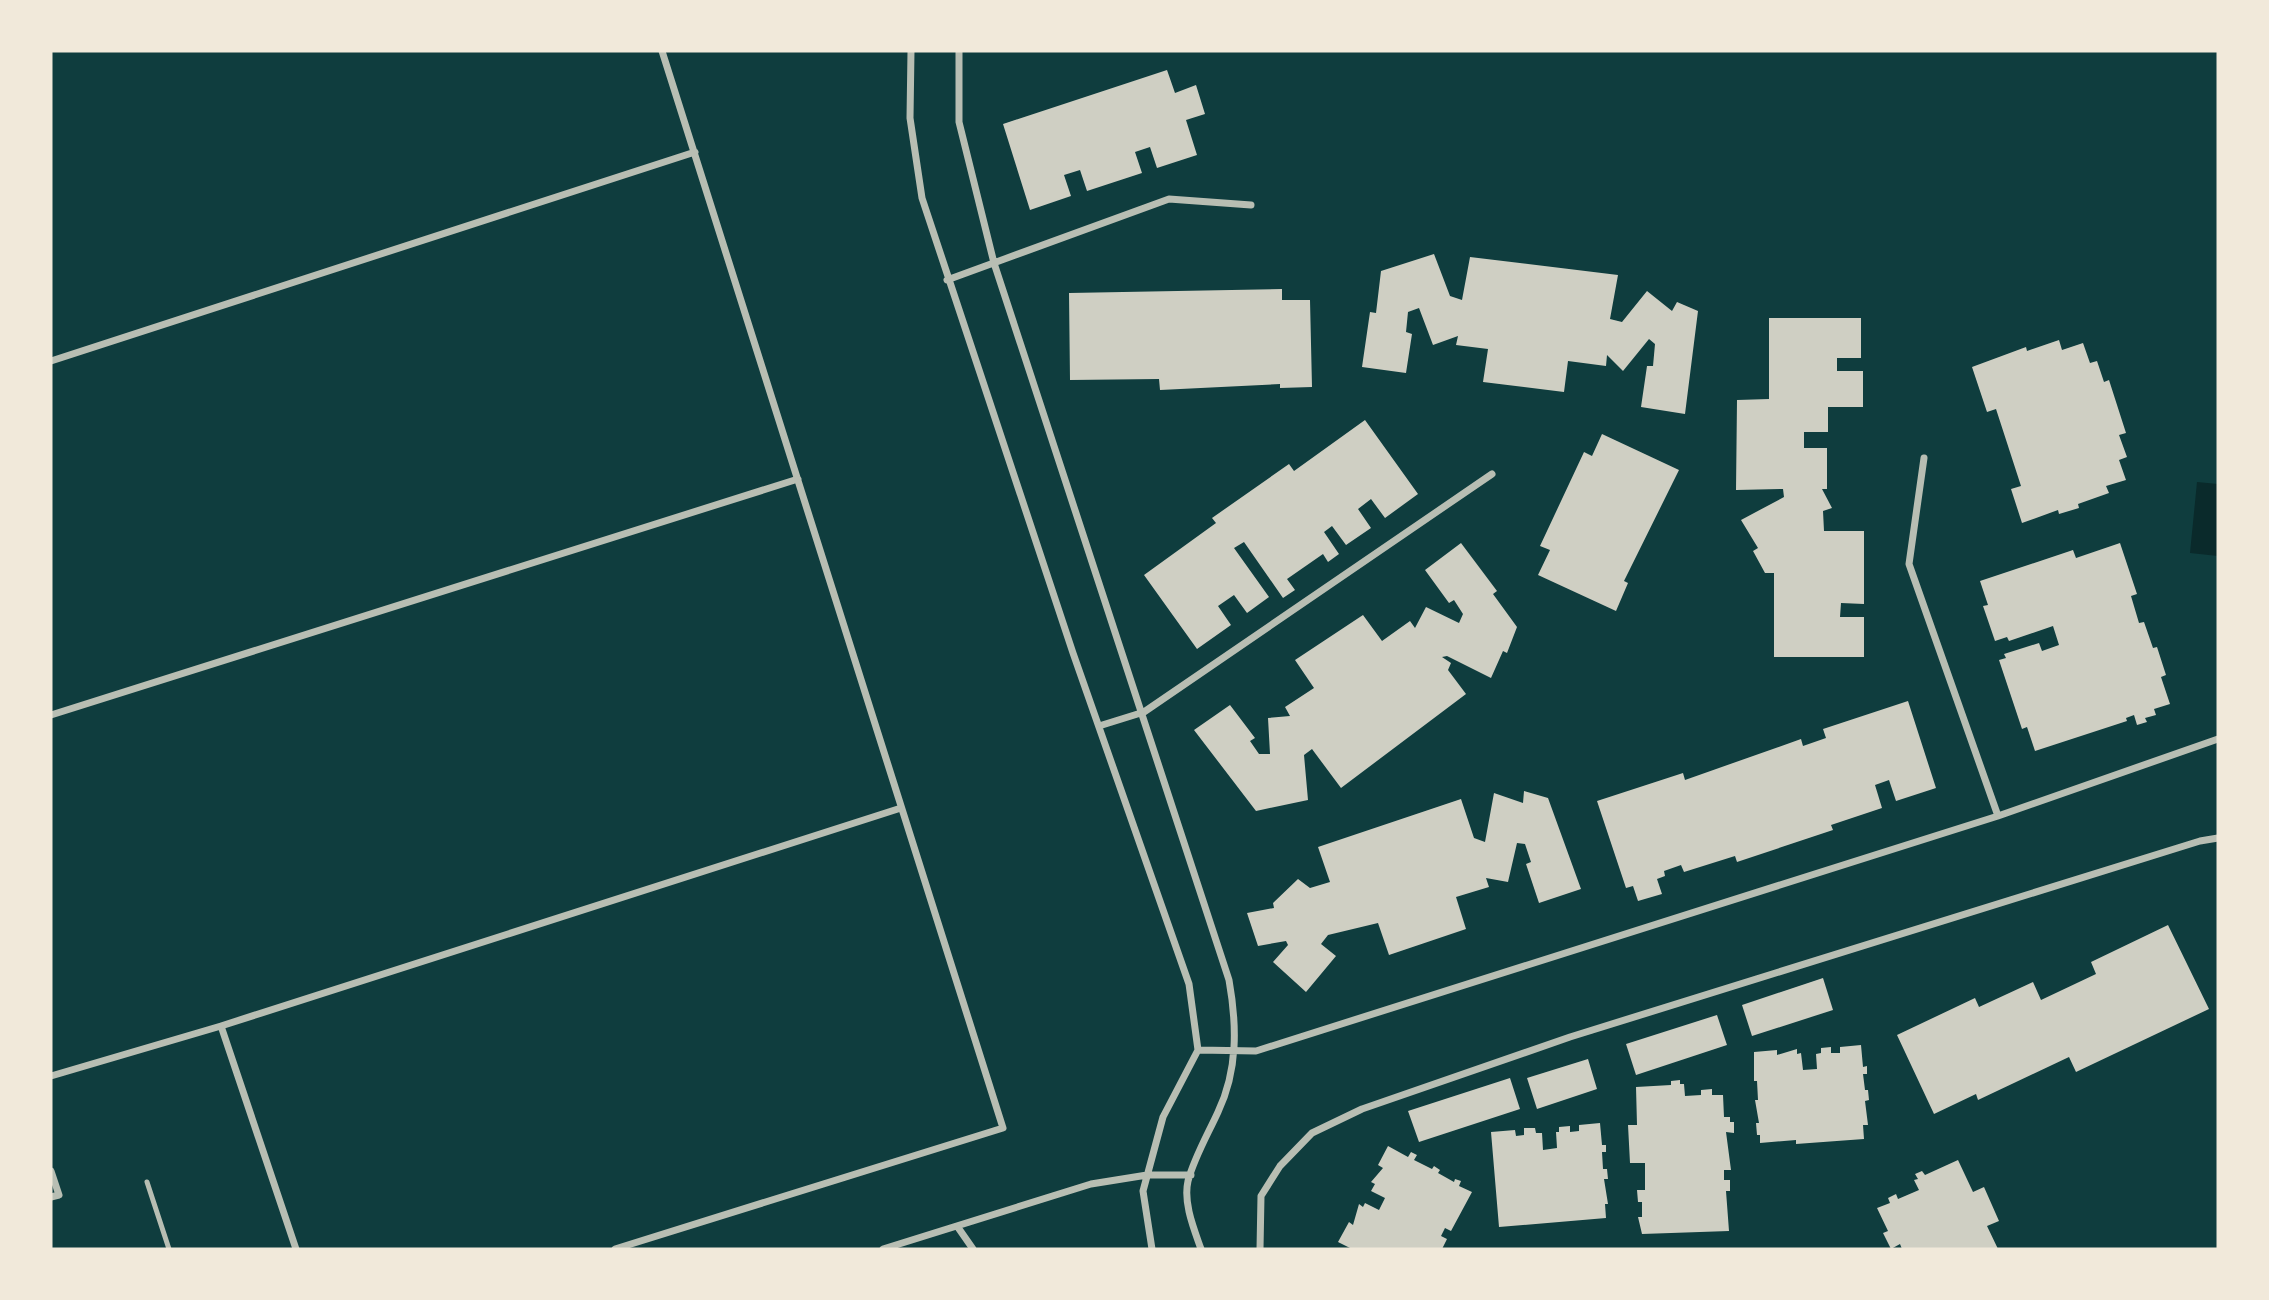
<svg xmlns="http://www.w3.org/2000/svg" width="2269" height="1300" font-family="'IBM Plex Sans',sans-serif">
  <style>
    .water { fill: #0a2a2b }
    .building { fill: #cfcfc3 }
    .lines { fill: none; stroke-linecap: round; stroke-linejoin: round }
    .service { stroke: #b8beb3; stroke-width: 5 }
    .minor { stroke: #b8beb3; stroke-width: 7 }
  </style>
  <rect width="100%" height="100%" fill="#0f3d3e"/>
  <path class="water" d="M2197,482L2218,484V556L2190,553Z"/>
  <path class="building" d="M1167,70L1175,93L1196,85L1205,114L1186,120L1197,155L1157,168L1150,147L1135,152L1142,173L1087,191L1080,170L1064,175L1071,196L1030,210L1003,124Z
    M1434,254L1450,296L1462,300L1470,257L1618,275L1610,319L1622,322L1647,291L1672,311L1677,302L1698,311L1685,414L1641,407L1647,366H1653L1655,344L1649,339L1623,371L1607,355L1606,366L1568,361L1564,392L1483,382L1488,349L1456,345L1458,336L1433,345L1419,308L1408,312L1406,332L1412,334L1406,373L1362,367L1370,312L1376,313L1381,271Z
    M1282,289V300H1310L1312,387L1280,388V384L1160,390L1159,379L1070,380L1069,293Z
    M1769,318H1861V358H1837V371H1863V407H1828V432H1804V448H1827V489H1822L1832,508L1823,511L1824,531H1864V604L1841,603L1840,617H1864V657H1774V573H1765L1753,551L1758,548L1741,520L1784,497L1783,489L1736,490L1737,400L1769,399Z
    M2059,340L2062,350L2083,343L2090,363L2097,361L2104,382L2109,380L2126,433L2119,435L2127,457L2119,460L2126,480L2106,486L2109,493L2078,504L2079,508L2059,514L2058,510L2022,523L2011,489L2021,486L1996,409L1987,412L1972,367L2026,347L2027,351Z
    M1365,420L1418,494L1385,518L1371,499L1358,509L1371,528L1346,545L1332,526L1324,532L1339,554L1328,562L1323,554L1287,579L1295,590L1283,598L1244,542L1234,548L1269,597L1247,613L1234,595L1218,606L1231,625L1197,649L1144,575L1216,523L1212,518L1289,464L1294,471Z
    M1602,434L1679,470L1624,581L1628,583L1616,611L1538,575L1550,550L1540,546L1584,452L1592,456Z
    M1461,543L1497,591L1493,594L1517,627L1507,653L1503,651L1491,678L1447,656L1442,657L1451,663L1448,670L1466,694L1341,788L1312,749L1304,755L1308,800L1256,811L1194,730L1230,705L1255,738L1250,741L1259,754H1270L1268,718L1290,716L1285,707L1314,688L1295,660L1363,615L1382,641L1410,621L1415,628L1426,607L1459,623L1463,614L1454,600L1449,603L1425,570Z
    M2120,543L2137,594L2131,596L2139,623L2144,622L2153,648L2157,647L2166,675L2161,677L2170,704L2154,709L2156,715L2145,718L2147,722L2137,725L2134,715L2126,718L2127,721L2035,751L2027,727L2022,729L1999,660L2006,658L2004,654L2039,643L2042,651L2059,645L2053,626L2009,641L2007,637L1995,641L1983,606L1988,605L1980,581L2073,550L2076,558Z
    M1908,701L1936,788L1896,801L1889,780L1875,785L1882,808L1831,825L1833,830L1737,862L1735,856L1684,872L1681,865L1664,871L1665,876L1657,879L1662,894L1638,901L1633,886L1626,888L1597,801L1683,773L1685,780L1801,739L1803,746L1826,738L1823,729Z
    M1524,791L1548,798L1581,889L1539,903L1526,864L1531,862L1525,844L1517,843L1508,882L1486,878L1489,887L1456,897L1466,929L1389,955L1378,923L1328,935L1321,944L1336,956L1306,992L1273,962L1288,945L1286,941L1258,946L1247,913L1274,908L1273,903L1298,879L1310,888L1330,882L1318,847L1461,799L1474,838L1485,842L1494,793L1523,803Z
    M2168,925L2209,1009L2076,1072L2069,1057L1978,1100L1976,1094L1934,1114L1897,1035L1975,998L1979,1007L2033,982L2041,1000L2096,974L2091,962Z
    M1823,978L1833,1010L1752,1036L1742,1005Z
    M1717,1015L1727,1045L1636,1075L1626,1044Z
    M1861,1045L1863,1067L1867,1066V1074H1863L1865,1090H1868L1869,1100L1865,1101L1868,1125H1863L1864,1139L1796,1144V1140L1760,1143V1135H1757L1756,1123H1759L1755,1100H1758L1757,1081H1754V1052L1777,1050V1055L1797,1049V1054L1801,1053L1803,1070L1817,1069L1816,1054L1821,1053V1048L1831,1047V1053H1840V1047Z
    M1588,1059L1597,1089L1537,1109L1527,1078Z
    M1510,1078L1520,1109L1419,1142L1408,1111Z
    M1680,1080V1084H1684L1685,1096L1701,1095V1090L1712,1089V1095H1723L1724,1117H1730V1122H1734V1133L1726,1132L1731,1170H1724V1180H1730V1191H1726L1729,1231L1642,1234L1638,1217H1642V1202H1638L1637,1190H1645V1163H1630L1628,1125H1637L1636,1087L1671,1085V1081Z
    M1600,1123L1602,1145H1606V1152H1602L1603,1169H1607L1608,1179H1604L1608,1204H1605L1606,1218L1499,1227L1491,1132L1515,1130L1516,1136L1524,1135V1128H1535L1536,1133H1542L1543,1150L1557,1148L1556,1132H1559V1127L1570,1126V1132L1579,1131V1125Z
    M1388,1146L1408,1157L1411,1152L1417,1155L1414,1160L1432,1169L1434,1166L1440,1170L1438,1173L1454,1182L1455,1179L1461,1181L1459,1186L1472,1192L1451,1231L1445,1228L1441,1236L1447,1239L1442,1249H1352L1338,1242L1349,1222L1353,1225L1359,1204L1363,1207L1365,1203L1379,1210L1385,1198L1371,1191L1375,1184L1371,1182L1383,1168L1378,1165Z
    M1958,1160L1973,1192L1984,1187L1999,1221L1987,1226L1998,1249H1902L1900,1244L1891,1249L1883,1233L1888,1231L1877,1208L1890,1203L1888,1198L1896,1194L1898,1199L1919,1190L1914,1180L1918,1179L1915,1174L1922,1171L1925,1175Z"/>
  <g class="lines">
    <path class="service" d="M147,1182L169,1249"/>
    <path class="minor" d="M911,51L910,118L922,198L1073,653L1189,984L1198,1050L1163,1117L1143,1191L1152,1249
      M959,51V122L994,263L1229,980C1237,1025 1238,1070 1218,1112C1208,1134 1194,1158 1188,1181C1183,1203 1194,1229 1201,1249
      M947,280L1169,199L1251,205
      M51,361L695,152
      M1924,458L1909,564L1998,816
      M51,715L798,479
      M1099,726L1144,712L1492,474
      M221,1026L296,1249
      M1198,1050L1256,1051L1998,816L2218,739
      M51,1076L221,1026L901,808
      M51,1171L59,1195L51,1197
      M957,1226L973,1249
      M615,1249L1003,1128L662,51
      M883,1249L1091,1184L1147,1175H1191
      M1260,1249L1261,1196L1280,1166L1312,1133L1362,1109L1570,1037L2200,841L2218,838"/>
  </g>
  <rect width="2269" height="1300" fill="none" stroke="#f1e9da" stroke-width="105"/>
</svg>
